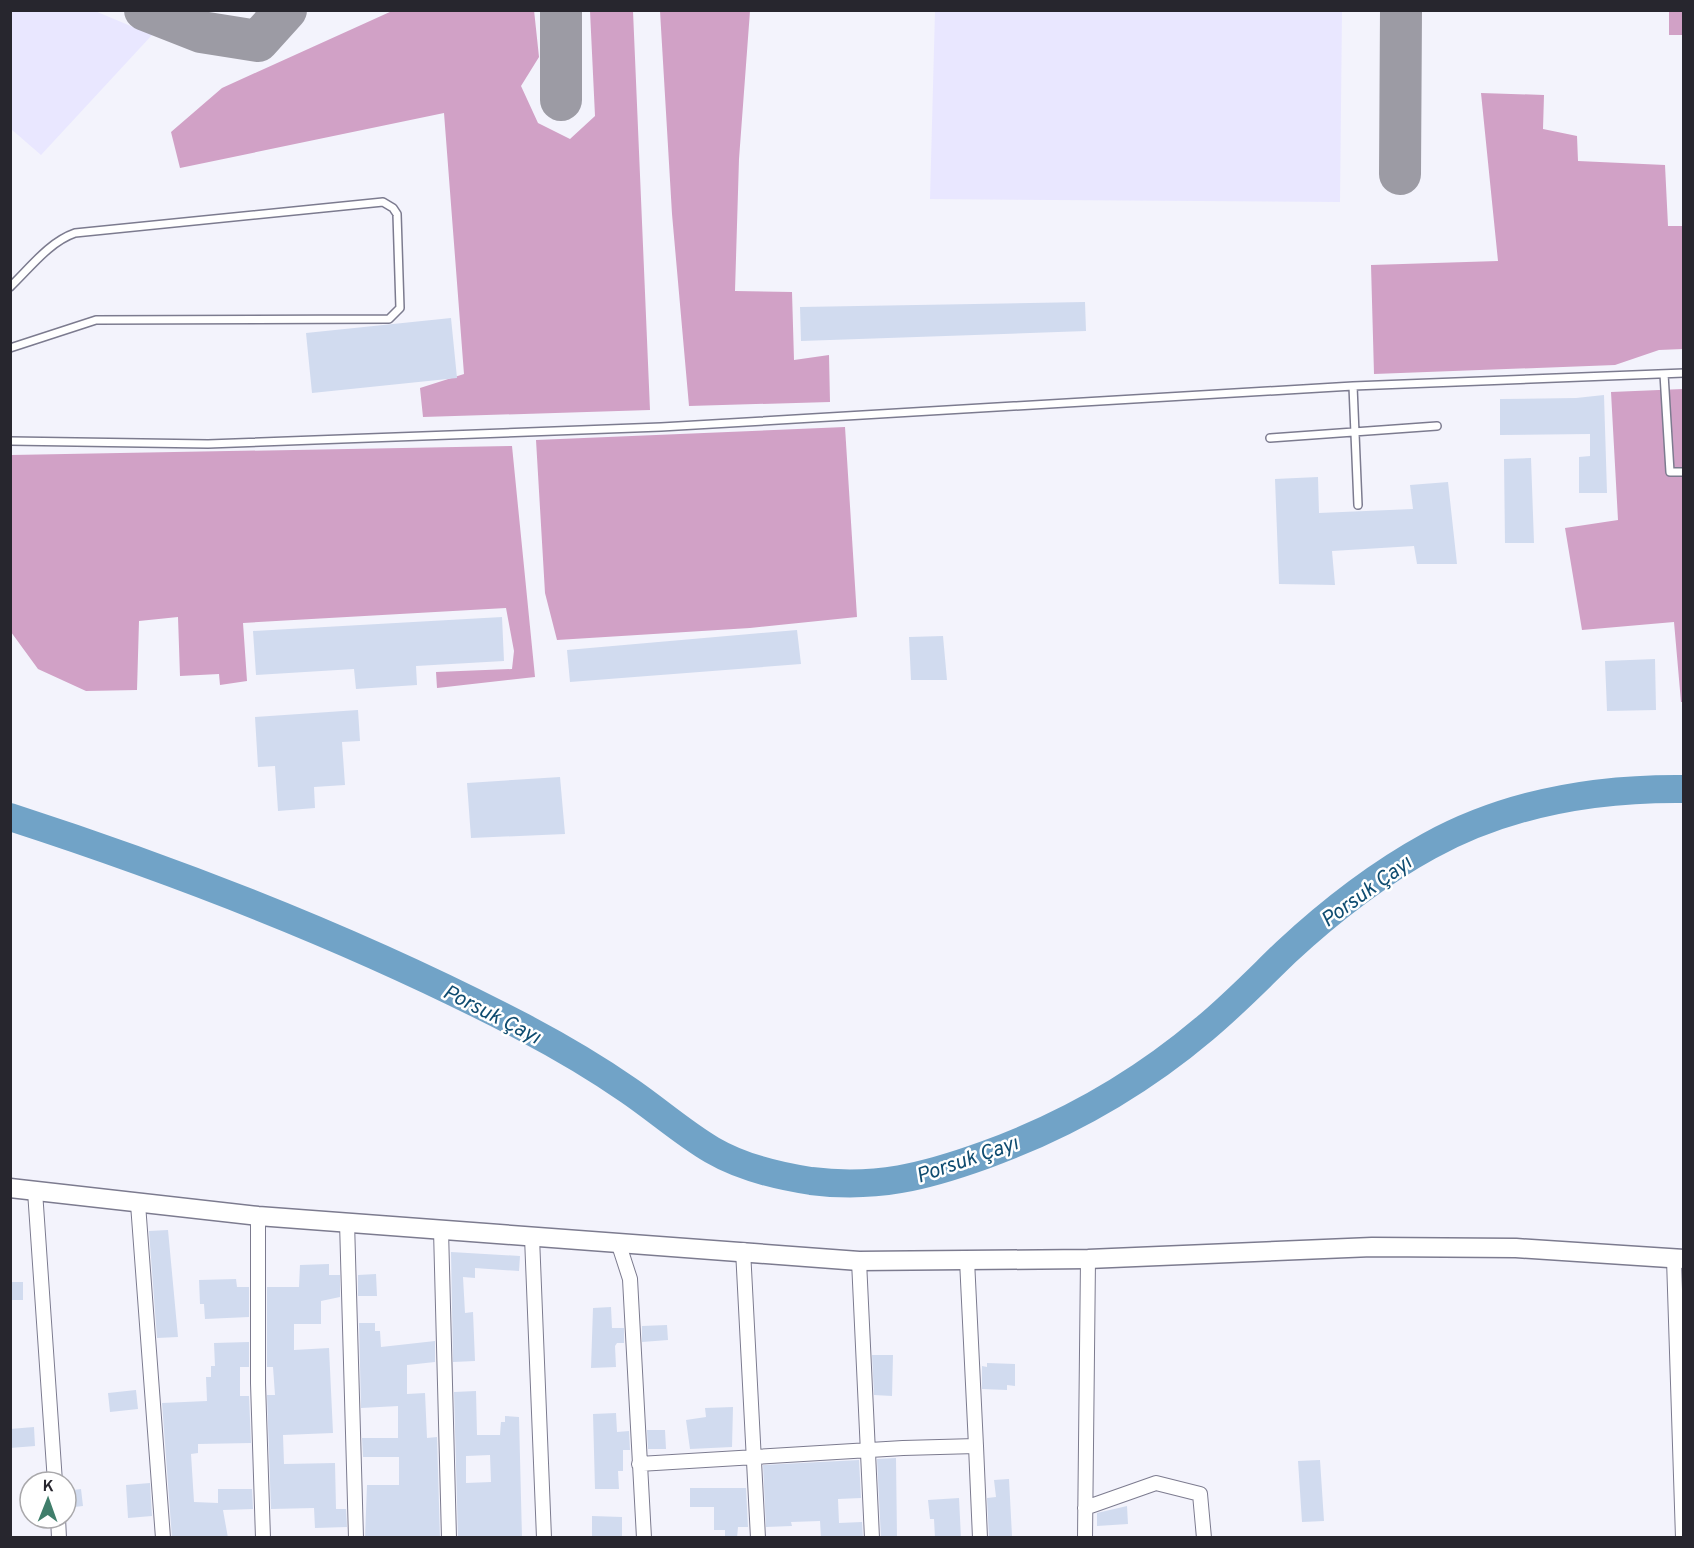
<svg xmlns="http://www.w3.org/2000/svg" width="1694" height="1548" font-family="Overpass,sans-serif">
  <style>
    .built { fill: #e9e7ff }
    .forest { fill: #d1a1c6 }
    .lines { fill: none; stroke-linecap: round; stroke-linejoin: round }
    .river { stroke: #71a3c7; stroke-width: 28 }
    .taxiway { stroke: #9c9ba4; stroke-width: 42 }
    .building { fill: #d1dbef; fill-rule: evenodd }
    .service-casing { stroke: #7c7b8f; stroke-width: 10 }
    .minor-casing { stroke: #7c7b8f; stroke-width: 16 }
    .tertiary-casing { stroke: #7c7b8f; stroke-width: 21 }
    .service { stroke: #fff; stroke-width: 7 }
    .minor { stroke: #fff; stroke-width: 14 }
    .tertiary { stroke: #fff; stroke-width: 18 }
    .labels { text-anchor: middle; stroke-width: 5; stroke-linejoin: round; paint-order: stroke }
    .water-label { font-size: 21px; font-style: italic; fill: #0f4c70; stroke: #fff }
  </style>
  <rect width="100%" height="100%" fill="#f3f3fc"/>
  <path class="built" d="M11,10L95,11L152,35L41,155L11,129Z
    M935,11H1342L1340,202L930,199Z"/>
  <path class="forest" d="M534,10L539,57L521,86L538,123L570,139L595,116L590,11H633L650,410L423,417L420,388L464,374L444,113L180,168L171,132L222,88L392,11Z
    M660,11H750L739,159L735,291L792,292L794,360L829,355L830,402L689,406L672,214Z
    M1669,11H1683V35H1669Z
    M1481,93L1544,95L1543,129L1577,136L1578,161L1665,165L1668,226H1683V349L1659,350L1615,365L1374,374L1371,265L1498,261Z
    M1683,389V702H1681L1674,622L1582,630L1565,528L1618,520L1611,392Z
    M845,427L857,617L750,628L557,640L545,593L536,440Z
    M512,446L535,677L437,688L436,672L512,669L514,651L506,608L243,623L247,681L220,685L219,674L180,676L178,617L139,621L137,690L86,691L38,669L11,632V455Z"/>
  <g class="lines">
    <path class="river" d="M10,817C186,874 360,942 523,1027C559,1046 595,1067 628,1090C656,1109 683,1133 712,1150C741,1167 778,1176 811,1181C876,1189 924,1177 985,1155C1065,1126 1139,1084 1204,1029C1233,1005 1259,978 1286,952C1329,912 1378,874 1429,846C1507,803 1596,788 1684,789"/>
    <path class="taxiway" d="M145,10L201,32L258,41L286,10
      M561,10V100
      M1400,174L1401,10"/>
  </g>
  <path class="building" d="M1085,302L1086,331L801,341L800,307Z
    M451,318L457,378L312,393L306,333Z
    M1604,395L1607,493H1579V457L1590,456V434L1500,435V399L1576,398Z
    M1531,458L1534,543H1505L1504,459Z
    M1318,477L1319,513L1413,509L1410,485L1448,482L1457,564H1417L1414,546L1332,551L1335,585L1279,584L1275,479Z
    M502,617L504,661L416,666L417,685L356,689L354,669L256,675L253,631Z
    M797,630L801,664L570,682L567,650Z
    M943,636L947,680H911L909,637Z
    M1655,659L1656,710L1607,711L1605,661Z
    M358,710L360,741L342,742L345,785L314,787L315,808L278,811L275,766L258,767L255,717Z
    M560,777L565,834L471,838L467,783Z
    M168,1230L178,1337L157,1338L149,1231Z
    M451,1252L520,1256L519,1271L475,1268V1278L463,1277L465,1313L473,1312L475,1361L453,1362Z
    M329,1264V1275H340V1297L321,1301V1324H294V1350L329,1348L333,1433L283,1435L284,1464L335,1463L336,1509H346L347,1527L315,1528L314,1508L271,1509L267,1395H275L273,1367H267V1287H299L300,1265Z
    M376,1274L377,1296H358V1275Z
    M236,1279L237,1287H249V1317L205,1319L204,1304H200L199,1280Z
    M10,1282H23V1300H10Z
    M611,1307L612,1328H624V1343H617L615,1346L616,1367L591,1368L593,1308Z
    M359,1323H375V1331H380L381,1347L435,1341V1362L407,1365V1394L425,1393L427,1438L437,1437L440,1538H365L367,1485H399V1457H363L362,1438H398V1406L361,1408Z
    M667,1325L668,1340L642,1342V1326Z
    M249,1342V1367H240V1396H249L251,1443L198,1444V1453L191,1454L194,1502L218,1503V1489H252L253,1509L223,1510L228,1538H172L162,1403L207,1401L206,1377H211V1366H215L214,1343Z
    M872,1355H893L892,1396L874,1395Z
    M987,1363L1015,1364V1386L1007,1385V1390L982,1389V1366L987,1367Z
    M136,1390L138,1409L110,1412L108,1393Z
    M476,1391L477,1435H500L501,1422H505V1416L519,1417L522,1538H458L454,1392ZM490,1455L491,1482L466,1483V1456Z
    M733,1407L732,1447L690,1449L686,1420L706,1417L705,1408Z
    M616,1413L617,1432L629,1431L630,1450H623V1471H618L619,1489H595L593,1414Z
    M34,1427L35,1446L10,1448V1429Z
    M647,1430H665L666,1449H648Z
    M896,1458L897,1538H881L877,1459Z
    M859,1460L861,1498L838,1499L839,1523L862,1522L863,1538H821L820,1521L791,1522L792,1526L766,1527L763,1465Z
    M1320,1460L1324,1521L1302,1522L1298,1461Z
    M1009,1479L1012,1536L989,1537L987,1498L996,1497L994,1480Z
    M150,1483L152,1516L128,1518L126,1485Z
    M690,1488H746L748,1527H738L737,1538H725V1530H714V1507H690Z
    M81,1489L83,1506L66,1508V1491Z
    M959,1498L961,1538H935L934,1519H930L928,1500Z
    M1127,1506L1128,1524L1097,1526V1513Z
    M592,1516L622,1517V1538H592Z"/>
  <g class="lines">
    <g class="service-casing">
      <path id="service" d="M10,287C30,268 49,242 75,233L383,202L393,208L397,214L400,308L389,319L96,320L10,348
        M1664,374L1670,472H1684
        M1353,386L1358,505
        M1270,438L1437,426
        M10,441L208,444L661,427L1353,386L1684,373"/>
    </g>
    <g class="minor-casing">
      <path id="minor" d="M35,1191L55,1482
        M138,1204L163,1538
        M258,1216V1383L263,1538
        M347,1222L356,1538
        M441,1230L449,1538
        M532,1237L544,1538
        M619,1245L630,1279L644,1538
        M743,1250L758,1538
        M1674,1259L1683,1538
        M967,1260L976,1446
        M859,1261L872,1538
        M639,1464L903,1448L976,1446L980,1538
        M1085,1508L1156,1483L1200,1494L1204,1538
        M58,1518L59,1538
        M1085,1538L1088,1259"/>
    </g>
    <g class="tertiary-casing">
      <path id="tertiary" d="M10,1188L258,1216L859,1261L1088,1259L1372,1247L1516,1248L1684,1259"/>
    </g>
    <use href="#service" class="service"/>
    <use href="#minor" class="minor"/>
    <use href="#tertiary" class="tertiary"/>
  </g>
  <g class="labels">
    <g class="water-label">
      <text transform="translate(1366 891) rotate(-36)" y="7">Porsuk Çayı</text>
      <text transform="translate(492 1014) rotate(27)" y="7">Porsuk Çayı</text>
      <text transform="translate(967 1159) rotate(-19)" y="7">Porsuk Çayı</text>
    </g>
  </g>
  <rect width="1694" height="1548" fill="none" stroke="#27262e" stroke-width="24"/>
  <g transform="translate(48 1500) rotate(1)"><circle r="28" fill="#ffffff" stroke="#a9a8ab" stroke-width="1.5"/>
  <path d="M0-4.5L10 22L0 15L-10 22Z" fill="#407e6b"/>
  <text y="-9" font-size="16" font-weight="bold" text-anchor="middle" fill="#27262e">K</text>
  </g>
</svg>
